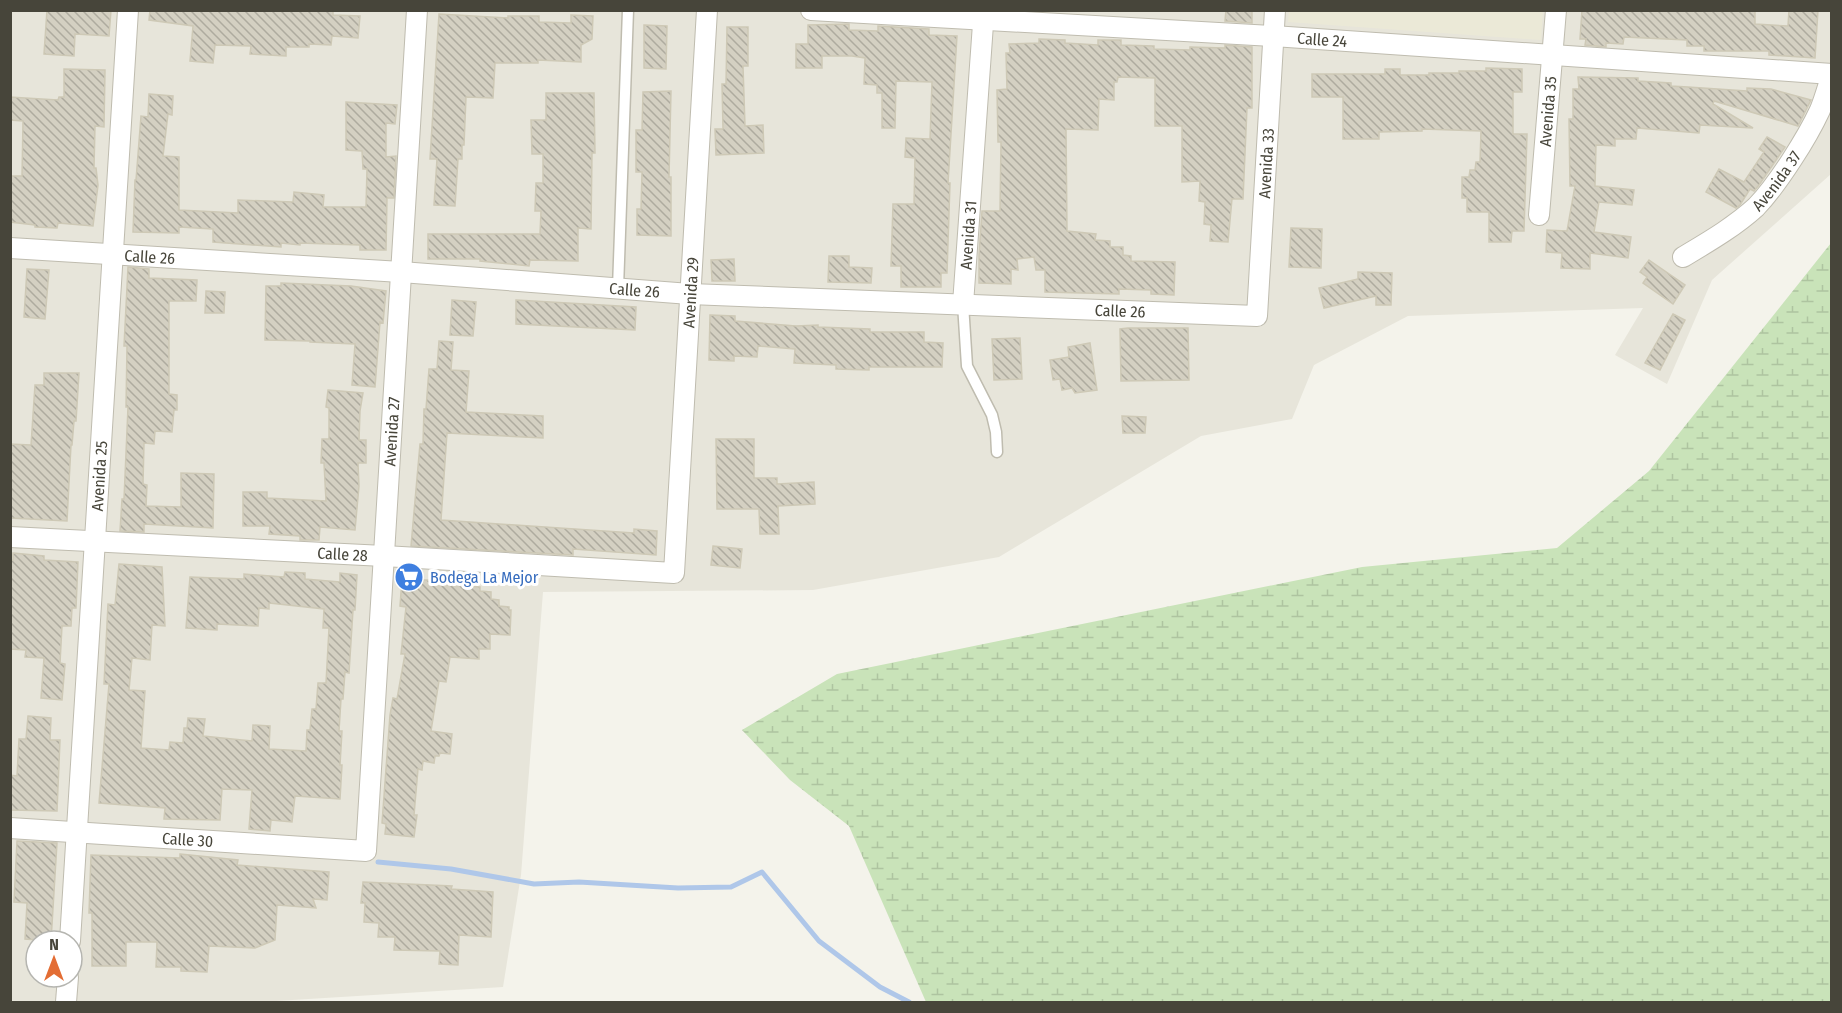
<svg xmlns="http://www.w3.org/2000/svg" width="1842" height="1013" font-family="'Fira Sans Condensed',sans-serif">
  <style>
    .residential { fill: #e7e5da; fill-rule: evenodd }
    .education { fill: #ebe9d7 }
    .wetland { fill: url(#wetland-marsh) }
    .lines { fill: none; stroke-linecap: round; stroke-linejoin: round }
    .stream { stroke: #afc7e9; stroke-width: 5 }
    .building { fill: url(#building-back-hatch); stroke: #cec9b6; stroke-width: 1.5 }
    .lane-casing { stroke: #bfbcaf; stroke-width: 13 }
    .street-casing { stroke: #bfbcaf; stroke-width: 22 }
    .lane { stroke: #fff; stroke-width: 10 }
    .street { stroke: #fff; stroke-width: 20 }
    .labels { text-anchor: middle; stroke-width: 6; stroke-linejoin: round; paint-order: stroke }
    .street-label { font-size: 16px; fill: #47453a; stroke: #fff }
    .shop-label { font-size: 16px; fill: #366cbe; stroke: #fff; text-anchor: start }
  </style>
  <defs>
    <pattern id="wetland-marsh" width="20" height="14" patternUnits="userSpaceOnUse" patternTransform="scale(1.5)"><rect width="20" height="14" fill="#c9e3b9"/><path d="M1 5h8M5 5V1M11 12h8M15 12V8" fill="none" stroke="#aec4a0"/></pattern>
    <pattern id="building-back-hatch" width="6" height="6" patternUnits="userSpaceOnUse" patternTransform="scale(1.5)"><rect width="6" height="6" fill="#d4d0c2"/><path d="M-1 5l2 2M0 0l6 6M5-1l2 2" fill="none" stroke="#aeab9f"/></pattern>
  </defs>
  <rect width="100%" height="100%" fill="#f4f3eb"/>
  <path class="residential" d="M10,11H1831V174L1712,280L1667,384L1615,355L1643,308L1408,316L1314,365L1292,419L1201,436L999,557L813,590L543,592L521,875L503,987L260,1002H11ZM36,941H72V977H36Z"/>
  <path class="education" d="M1289,10H1543V11L1541,40L1288,22Z"/>
  <path class="wetland" d="M1831,243V1002H926L849,826L790,780L742,730L837,674L1362,567L1557,548L1649,471Z"/>
  <g class="lines">
    <path class="stream" d="M378,862L451,869L534,884L579,882L678,888L731,887L762,872L819,941L880,987L909,1002"/>
  </g>
  <path class="building" d="M47,10H111L109,36L75,34L74,56L44,54Z
    M150,10H333V15L360,16L358,38L332,36L331,45L309,44V47H286V56L250,54L251,46L215,45L213,63L190,61L193,26L149,20Z
    M1226,10H1252V23L1225,21Z
    M1582,10H1755V24L1788,26L1789,10H1818L1815,58L1769,55V51H1704V46H1687V40L1624,37L1623,44L1606,43V47L1585,45L1586,39H1580Z
    M439,14L508,18V16H539V22L571,23V15L593,16L592,39L581,45V62L538,60V63H495L493,98L466,97L464,145H462V159H458L455,206L434,205L437,159H430Z
    M849,24V30L878,31V26L929,29V35L957,36L948,183H950L947,273H941V287H901V266H891L893,204H914L915,158L905,157L906,138L930,139L932,82L896,81L895,128H882V93H877V85L864,84L865,58L852,56H822V68H796V44H808V25Z
    M644,25L667,26L666,69L644,68Z
    M727,27H748V66H743L745,126L763,125L764,153L716,155L715,129H723L722,84H726Z
    M1039,39L1065,40V43L1098,45V40H1121V45L1154,46V49L1190,50V47L1225,48V45L1252,47V108H1247L1243,199H1232L1228,242L1210,241L1211,225L1204,224L1205,202L1199,201L1200,181L1182,182V126H1155V78L1118,77L1117,82H1114V100L1099,99L1098,130L1066,129L1067,231L1096,234L1095,240L1110,241V247H1123V255L1131,256V261L1175,262L1174,295L1151,294V290L1119,289V294L1045,292V270H1036L1034,257L1017,259L1018,270L1011,269V284L979,283V255L982,211H1000L1001,142H998L997,90L1007,89L1006,53H1010L1009,44L1039,43Z
    M1486,68L1522,69V92H1513V134H1527L1524,231H1512L1511,242H1489V212H1467V198H1462V177H1469L1470,170H1475L1476,162H1480L1481,131L1422,129V131L1379,132V139H1343V97H1312V74H1385V69H1400V75H1429V73H1459V71H1486Z
    M64,69L105,70L104,127L95,126L94,168H96L98,185L93,226L58,223L57,228L35,227V225L10,222V176H22L23,121L10,120V97L58,100L59,97H64Z
    M1578,77L1638,78V81L1671,83V86L1688,87L1747,91V88L1771,89L1811,100L1798,126L1714,101L1713,104L1753,128L1700,125L1699,133L1637,128L1636,139H1615V146L1596,145L1595,186L1634,190L1632,205L1599,202L1594,232L1631,237L1628,258L1590,253V269L1561,268L1562,253L1546,252L1547,230L1567,231L1575,186H1570L1569,119H1573V89H1579Z
    M671,91L669,177H671V236L637,235V209H641L642,172H636V130H642L643,92Z
    M546,93H594L595,153H592L591,229L578,228V261L530,260L529,266L480,261V259H428V234H540L541,211H535L536,183H543V154H532L531,120H546Z
    M149,94L173,96L172,115L168,114L163,156L179,157V210L238,213V200L293,202L294,192L324,195L323,207H366L367,169H363L362,151L346,150V102L397,105L395,124L386,123V157L396,156V158L394,198H387L386,250H360V245L300,243V245L281,243V247L213,242V229L179,227V233L133,232L135,180H136L141,116L148,117Z
    M1767,137L1785,147L1759,185L1754,191L1750,189L1740,205L1736,208L1706,192L1719,169L1744,182L1764,152L1759,149Z
    M1291,228L1322,229L1321,268L1289,267Z
    M829,256H849V267L872,268L871,283L828,282Z
    M734,259L735,281H712L711,260Z
    M1649,260L1685,285L1673,304L1643,283L1647,277L1640,272Z
    M128,267L149,269V278L197,280L196,301H169V394L177,395V410H174L172,432L155,431L154,444L144,443L143,484L147,485L146,506L181,507V473L214,474L213,528L144,524V532L120,531L122,499H124L128,407H126L127,346H124Z
    M27,269L49,270L45,319L24,317Z
    M1358,272L1392,273L1391,305H1376V296L1324,308L1319,288L1358,279Z
    M281,283L351,286L386,291L383,323L380,322L375,387L352,385L355,344L310,342V341L265,340L266,286H281Z
    M206,291L225,292L224,313H205Z
    M452,300L476,302L473,336L450,335Z
    M516,300L636,307L635,330L516,324Z
    M1673,314L1685,320L1660,370L1645,363Z
    M710,315L735,316V321L796,326L818,325V327L870,329V332H924V342L943,343L942,367H869V370L836,369V365L794,363L795,349L758,346L757,357L734,356V361L709,360Z
    M1128,328H1188L1189,380L1121,381L1120,329Z
    M1020,338L1022,379L994,380L992,339Z
    M439,341L453,342L451,370L469,371L466,412L543,416V438L447,433L441,520L634,533V529L657,531L656,555L573,549V555L411,546L420,444H423L424,409H426L429,369H437Z
    M1090,343L1097,390L1075,393L1072,388L1062,390L1060,379L1053,380L1050,360L1069,357L1068,347Z
    M44,373H79L76,421H74L72,445H71L67,521L10,518V444L31,445L35,385H44Z
    M328,390L363,393L360,411L359,440H366V463H358L359,486L355,530L320,527L319,540H300V536L269,534L270,526H243V492H267V498L326,501L324,463H321L322,439H329V408L326,407Z
    M1122,416L1146,417L1145,433H1123Z
    M716,439H754V478H777V484L814,482L815,504L778,506L779,534H760L759,509H717Z
    M713,546L742,549L740,568L711,565Z
    M13,553L44,556V560L78,562L76,608H72L71,626H62L60,663L65,664L62,700L41,698L44,658L25,657L26,650L10,649V560H13Z
    M119,564L162,567L165,626L152,625L150,660L132,658L129,690L145,691L141,748L169,750L170,742L183,743L184,728H187L188,718L205,719L203,736L252,741L253,725L270,726L269,749L306,751L307,730H310L312,709H316L318,683H326L329,628H323L324,609L269,603V609L259,608L258,626L217,624V630L186,628L190,577L244,579V574L284,577L285,572L305,573V579L340,582V573L357,575L355,610H353L349,673L345,672L343,699H341L339,731H342L340,765H342L340,799L295,796L292,822L271,820L270,831L249,829L252,790L222,789L220,820L164,819L165,808L99,803L109,684H104L108,604L115,605Z
    M402,579L448,581V585L480,587V591L491,592V599L499,600V606L509,607V610H511L510,635L490,634V649H479V659L450,657L446,682L439,681L431,731L452,734L450,754L440,753L439,756H435L434,763L423,761L422,770L418,769L414,815H417L414,837L385,834L386,824L382,823L390,715L393,698L397,699L405,654H401L406,607L400,606Z
    M28,716L51,718L50,740H60L57,811L10,810V775L17,776L19,739H26Z
    M17,841L57,843L51,941L25,939L27,903L14,902Z
    M180,854L238,860L237,865L329,872L327,900L313,899L316,908L277,905L275,940L255,948L209,946L207,972L181,971V967H156L157,942H126V966H92V913H89L91,855L180,858Z
    M363,882L452,886L451,889L493,892L491,937L459,935L458,965L439,964L440,951L394,950L395,937H378L379,923L364,922L365,903H361Z"/>
  <g class="lines">
    <g class="lane-casing">
      <path id="lane" d="M618,288L628,10
        M963,304L967,366L992,415L996,432L997,452"/>
    </g>
    <g class="street-casing">
      <g id="street">
        <path id="s1" d="M811,10L1273,36L1832,74"/>
        <path id="s2" d="M1539,215L1556,10"/>
        <path id="s3" d="M10,248L401,272L690,294L1257,316L1275,10"/>
        <path id="s4" d="M1683,257C1708,242 1734,227 1756,207C1778,184 1807,138 1820,110C1825,98 1828,86 1832,74"/>
        <path id="s5" d="M963,304L984,10"/>
        <path id="s6" d="M10,537L384,556L674,573L707,10"/>
        <path id="s7" d="M10,828L366,851L417,10"/>
        <path id="s8" d="M70,941L128,10"/>
        <path d="M66,1002L68,977"/>
      </g>
    </g>
    <use href="#lane" class="lane"/>
    <use href="#street" class="street"/>
  </g>
  <defs>
    <g id="supermarket-disc" transform="scale(1.5)"><circle r="9.5" fill="#3f7fe0" stroke="#fff"/><path d="M-6-5.5h2.5l.6 2H6L4.5 2H-2.5L-4.4-4H-6ZM-1.5 3.2a1.3 1.3 0 1 0 .1 0ZM3 3.2a1.3 1.3 0 1 0 .1 0Z" fill="#fff"/></g>
  </defs>
  <g fill-rule="evenodd">
    <use href="#supermarket-disc" x="409" y="577"/>
  </g>
  <g class="labels">
    <g class="street-label">
      <text dy="6" stroke="none"><textPath href="#s1" startOffset="512">Calle 24</textPath></text>
      <text dy="6" stroke="none"><textPath href="#s2" startOffset="104">Avenida 35</textPath></text>
      <text dy="6" stroke="none"><textPath href="#s3" startOffset="1402">Avenida 33</textPath></text>
      <text dy="6" stroke="none"><textPath href="#s4" startOffset="122">Avenida 37</textPath></text>
      <text dy="6" stroke="none"><textPath href="#s5" startOffset="69">Avenida 31</textPath></text>
      <text dy="6" stroke="none"><textPath href="#s3" startOffset="140">Calle 26</textPath></text>
      <text dy="6" stroke="none"><textPath href="#s3" startOffset="626">Calle 26</textPath></text>
      <text dy="6" stroke="none"><textPath href="#s6" startOffset="946">Avenida 29</textPath></text>
      <text dy="6" stroke="none"><textPath href="#s3" startOffset="1112">Calle 26</textPath></text>
      <text dy="6" stroke="none"><textPath href="#s7" startOffset="777">Avenida 27</textPath></text>
      <text dy="6" stroke="none"><textPath href="#s8" startOffset="466">Avenida 25</textPath></text>
      <text dy="6" stroke="none"><textPath href="#s6" startOffset="333">Calle 28</textPath></text>
      <text dy="6" stroke="none"><textPath href="#s7" startOffset="178">Calle 30</textPath></text>
    </g>
    <g class="shop-label">
      <text x="430" y="583">Bodega La Mejor</text>
    </g>
  </g>
  <rect width="1842" height="1013" fill="none" stroke="#47453a" stroke-width="24"/>
  <g transform="translate(54 959)"><circle r="28" fill="#ffffff" stroke="#b5b5b0" stroke-width="1.5"/>
  <path d="M0-4.5L10 22L0 15L-10 22Z" fill="#e36d34"/>
  <text y="-9" font-size="16" font-weight="bold" text-anchor="middle" fill="#47453a">N</text>
  </g>
</svg>
